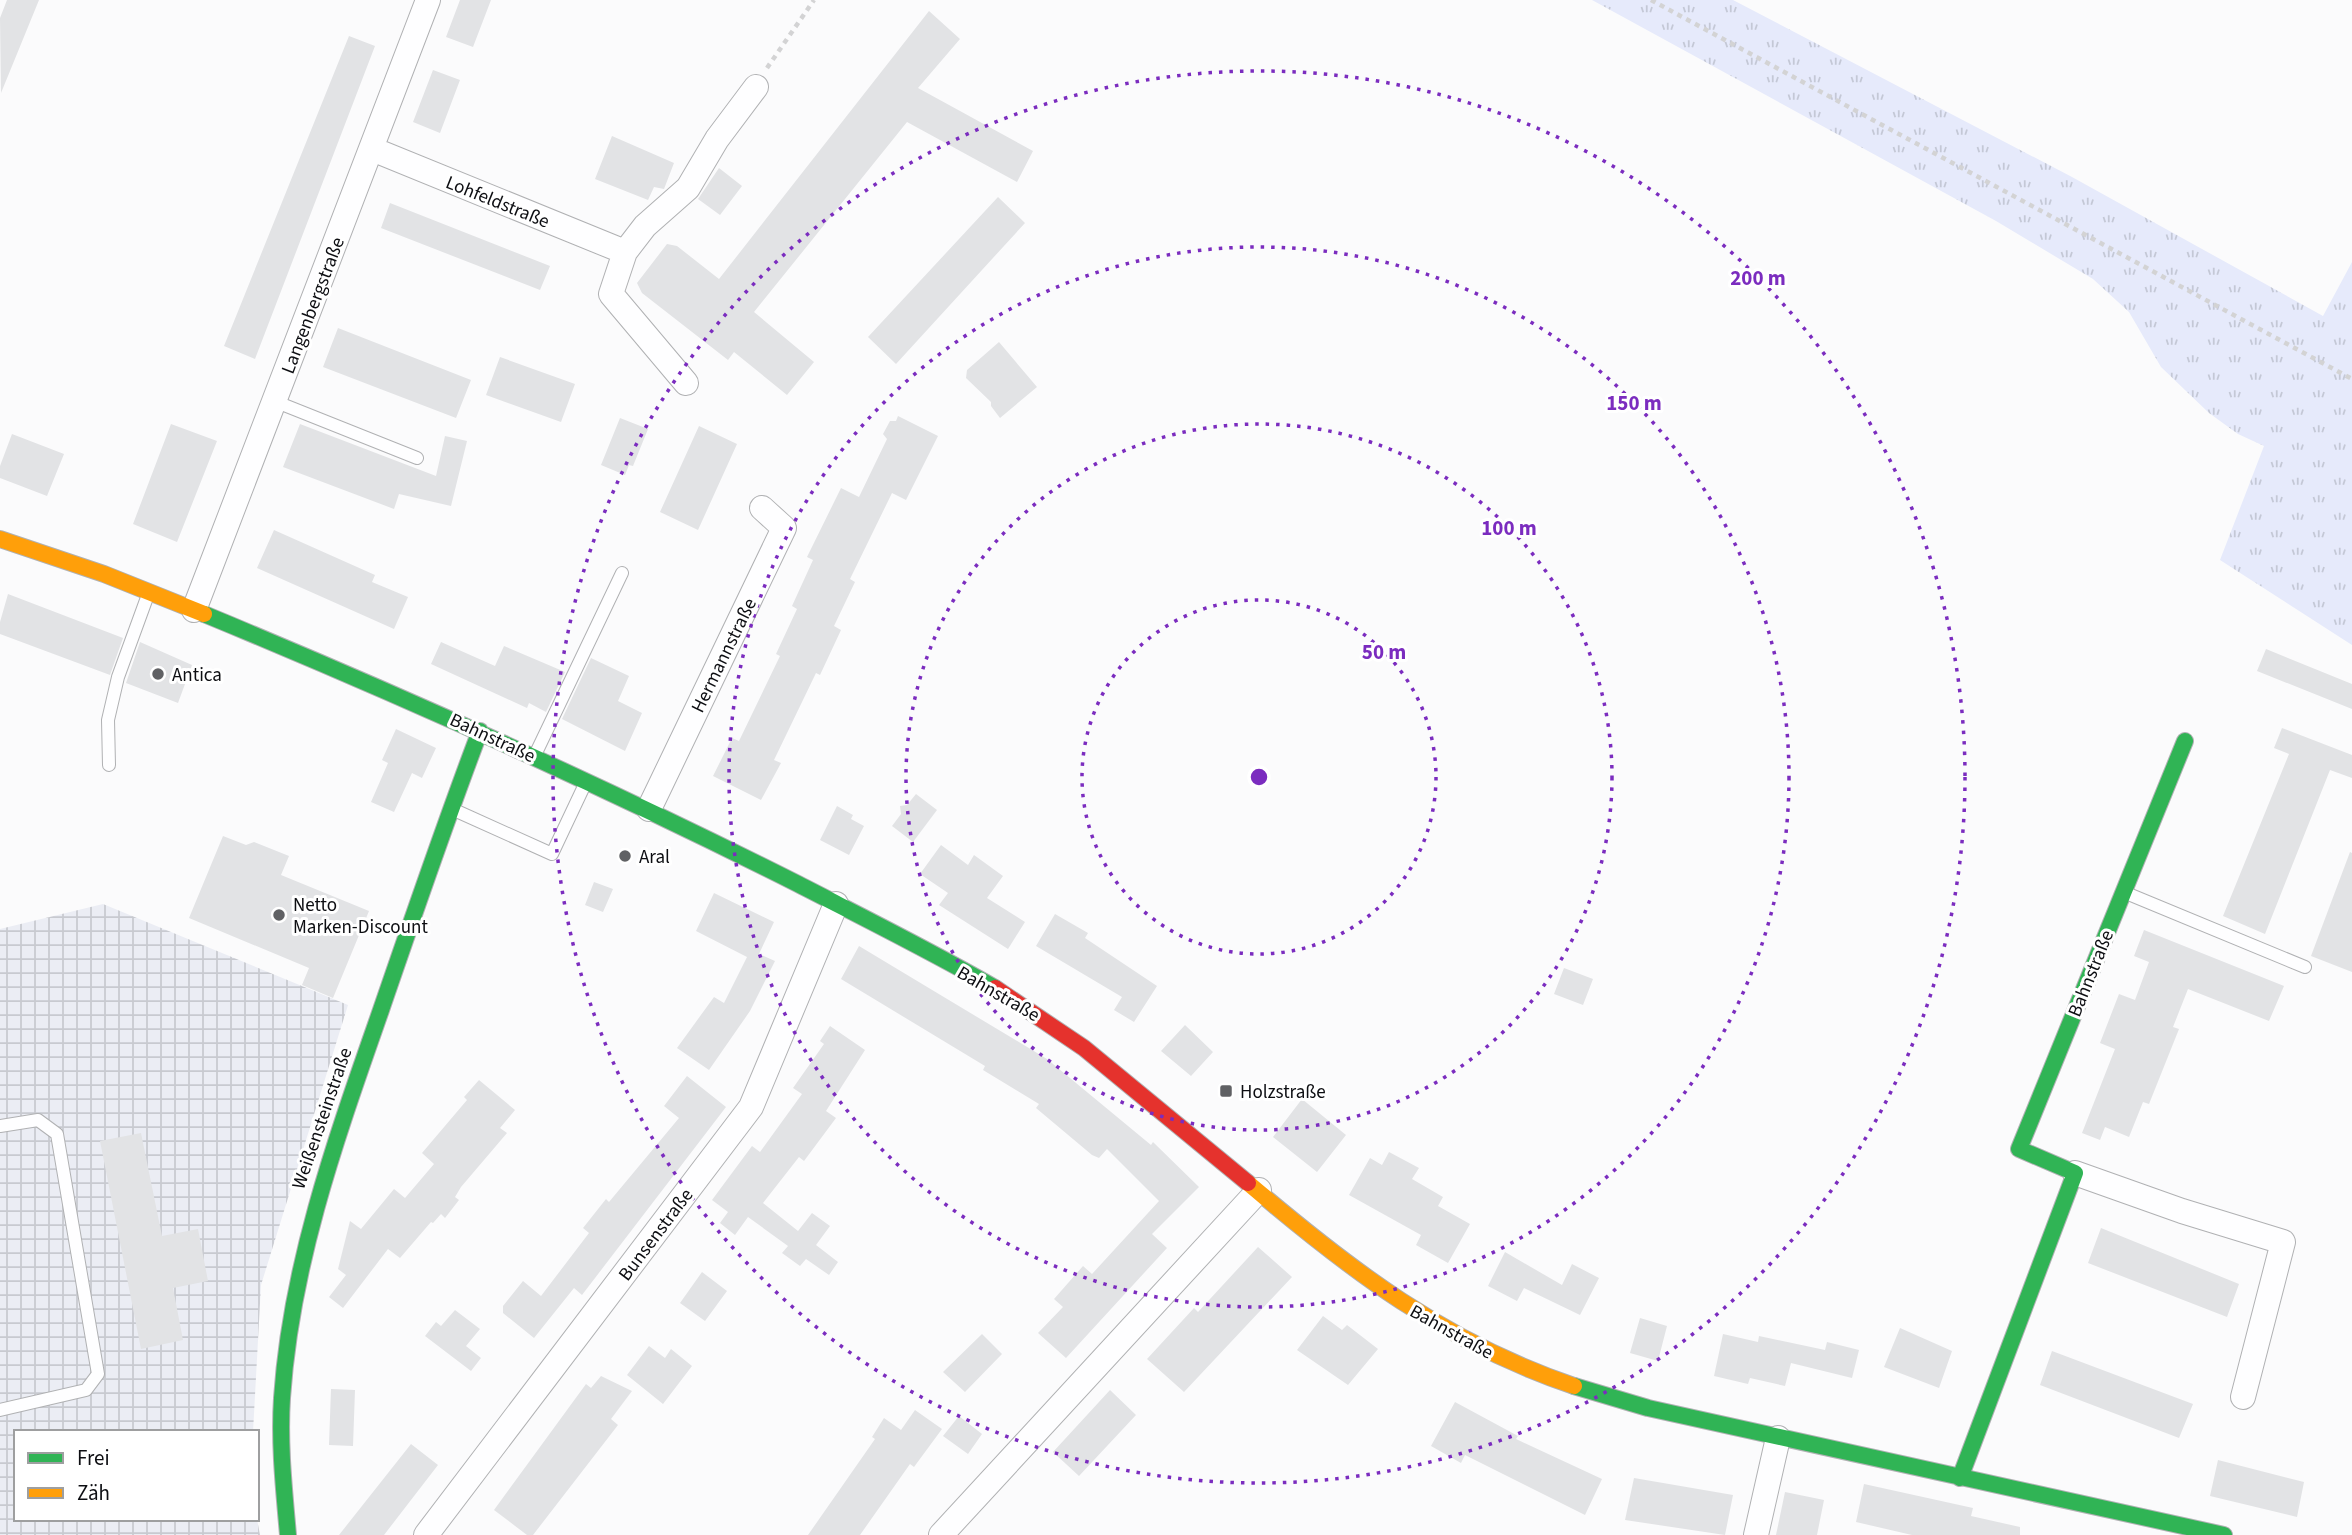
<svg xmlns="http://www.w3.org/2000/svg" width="2352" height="1535" font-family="'Source Sans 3',sans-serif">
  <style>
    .industrial { fill: url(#industrial-grid) }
    .grass { fill: url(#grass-tufts) }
    .building { fill: #e2e3e5 }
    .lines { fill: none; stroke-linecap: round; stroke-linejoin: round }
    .lane-casing { stroke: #b0b1b3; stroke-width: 14 }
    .street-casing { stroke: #b0b1b3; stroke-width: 26 }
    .fast-casing { stroke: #b0b1b3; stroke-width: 18 }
    .slow-casing { stroke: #b0b1b3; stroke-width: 18 }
    .jam-casing { stroke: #b0b1b3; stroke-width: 18 }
    .path { stroke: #d3d3d4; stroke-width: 4.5; stroke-dasharray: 5 5; stroke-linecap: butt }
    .lane { stroke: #fefeff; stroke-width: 12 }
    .street { stroke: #fefeff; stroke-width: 24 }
    .fast { stroke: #30b455; stroke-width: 16 }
    .slow { stroke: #ff9f0a; stroke-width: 16 }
    .jam { stroke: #e5322d; stroke-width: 16 }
    .ring { fill: none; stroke: #7b2cbf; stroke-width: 3.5; stroke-dasharray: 3.5 7 }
    .poi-dot { fill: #606164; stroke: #fff; stroke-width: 2.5 }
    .labels { text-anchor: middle; stroke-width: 6; stroke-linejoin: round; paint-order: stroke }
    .street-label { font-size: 19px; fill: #0d0e12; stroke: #fff }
    .poi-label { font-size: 19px; fill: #0d0e12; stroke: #fff; text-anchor: start }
    .centre { fill: #7b2cbf; stroke: #fff; stroke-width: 3.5 }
    .ring-label { font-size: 21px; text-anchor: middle; font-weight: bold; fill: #7b2cbf; stroke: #fff; stroke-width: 6; stroke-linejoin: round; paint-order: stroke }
  </style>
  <defs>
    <pattern id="industrial-grid" width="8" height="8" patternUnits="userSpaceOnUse" patternTransform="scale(1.75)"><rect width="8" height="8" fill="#ebedf4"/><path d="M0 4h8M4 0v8" fill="none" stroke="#c8cad0"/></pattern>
    <pattern id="grass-tufts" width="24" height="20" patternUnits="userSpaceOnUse" patternTransform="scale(1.75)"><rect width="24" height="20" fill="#e6eafb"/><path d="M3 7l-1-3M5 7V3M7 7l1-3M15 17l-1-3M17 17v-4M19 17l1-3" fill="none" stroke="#c4c8d6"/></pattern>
  </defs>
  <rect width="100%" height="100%" fill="#fbfbfc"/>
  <path class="industrial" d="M103,904L348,1005L261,1285L253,1432H16V1519H257L260,1535H0V929Z"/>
  <path class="grass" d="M1592,0H1733L2072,177L2323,316L2352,262V645L2220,560L2264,446L2238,434L2209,413L2161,367L2129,312L2093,279L1996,221Z"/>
  <path class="building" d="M7,0H39L1,93L0,18Z
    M460,0H491L473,47L446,37Z
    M929,11L960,39L918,88L1033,151L1017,182L907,122L754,312L814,362L787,395L734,352L728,360L642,293L637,283L667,244L677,246L719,279Z
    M349,36L375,46L255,359L224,346Z
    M433,70L460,80L440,133L413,122Z
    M612,136L674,163L664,189L654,187L648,200L595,179Z
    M719,168L742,186L720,215L698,199Z
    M998,197L1025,223L896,364L868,337Z
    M390,203L550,266L540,290L381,228Z
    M338,328L471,380L456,418L323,367Z
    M999,342L1037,387L1000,418L991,406V402L966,378L967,370Z
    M500,357L575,384L561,422L486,395Z
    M898,416L938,436L906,500L892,493L850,579L855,582L834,626L841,630L820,675L816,673L774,760L781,763L761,800L713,776L732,738L739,741L780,656L776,654L797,609L792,606L813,560L807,557L841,488L859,497L887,439L883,434L890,421H896Z
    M620,418L648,429L633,466L629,465L625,475L601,465Z
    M171,424L217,441L177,542L133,524Z
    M300,424L436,476L445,436L467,441L451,506L399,494L394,509L283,467Z
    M699,426L737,444L698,530L660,512Z
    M12,434L64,454L47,496L0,478V466Z
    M274,530L375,575L372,582L408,597L394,629L257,568Z
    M8,594L123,638L110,675L0,634V622Z
    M140,642L192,665L178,703L126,683Z
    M441,642L495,666L504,646L565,672L546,712L529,703L527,708L431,664Z
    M2266,649L2352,684V709L2257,671Z
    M591,658L629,676L618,701L642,713L625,751L562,719Z
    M2282,728L2352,755V778L2330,770L2265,934L2223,916L2289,754L2274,748Z
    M396,729L436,748L422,778L412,773L394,812L371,802L388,763L382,760Z
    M916,794L937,810L913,842L892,826L901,814L900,806L907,805Z
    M837,806L853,815L851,819L864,826L849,855L820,840Z
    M223,836L246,845L254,842L289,856L281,875L369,911L333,998L302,985L309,968L189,918Z
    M941,845L968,865L974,855L1003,876L987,898L1025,922L1008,949L939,905L948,893L920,874Z
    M2350,852L2352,853V972L2311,956Z
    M594,882L613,889L603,912L585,905Z
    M714,893L774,922L759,954L775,961L750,1011L709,1070L677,1048L714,997L724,1003L747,957L696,931Z
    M1055,914L1088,933L1085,938L1157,986L1134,1022L1114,1010L1122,997L1036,946Z
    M2144,930L2284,986L2269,1021L2188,989L2173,1027L2179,1029L2149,1104L2143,1102L2129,1137L2105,1127L2100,1140L2082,1133L2115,1049L2100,1043L2119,994L2135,1000L2149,962L2134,956Z
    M859,946L1047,1059L1151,1145L1153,1142L1199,1187L1152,1234L1167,1248L1066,1358L1038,1333L1063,1307L1054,1299L1083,1266L1092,1274L1159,1201L1107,1149L1099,1158L1092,1155L1036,1108L1039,1104L983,1070L985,1066L841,979Z
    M1564,968L1593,979L1583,1005L1554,994Z
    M1185,1025L1213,1052L1191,1076L1161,1051Z
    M830,1026L865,1050L826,1111L836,1118L804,1161L799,1157L763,1203L798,1231L812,1213L830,1226L816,1245L838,1262L829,1275L806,1259L800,1266L782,1253L788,1246L748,1217L735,1235L720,1223L728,1212L712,1200L752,1146L760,1152L802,1094L793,1088L824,1044L820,1041Z
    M687,1076L726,1107L582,1295L574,1288L534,1338L503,1313V1306L523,1281L541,1296L589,1233L583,1228L606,1199L609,1202L679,1118L664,1106Z
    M479,1080L515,1110L500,1128L507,1133L461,1187L455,1197L459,1200L445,1218L441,1214L433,1223L431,1222L400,1258L388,1249L343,1308L329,1297L346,1275L338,1269L350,1221L361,1229L394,1189L405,1198L434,1164L422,1153L467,1100L464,1097Z
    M1302,1099L1346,1135L1317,1172L1273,1137Z
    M141,1133L162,1236L198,1229L208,1281L173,1288L183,1340L141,1349L100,1141Z
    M1389,1152L1419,1168L1412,1179L1443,1197L1438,1206L1470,1224L1448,1263L1416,1245L1421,1235L1349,1195L1370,1158L1382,1165Z
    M2101,1228L2239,1284L2227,1317L2088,1263Z
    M1258,1247L1292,1277L1184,1392L1147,1359L1194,1308L1198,1312Z
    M1505,1252L1562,1285L1572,1264L1599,1278L1580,1315L1524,1288L1517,1301L1488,1286Z
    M702,1272L727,1291L705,1321L680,1303Z
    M455,1310L480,1329L466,1346L481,1358L471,1371L425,1336L436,1322L441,1326Z
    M1323,1316L1342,1330L1347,1325L1378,1349L1348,1385L1297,1350Z
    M1640,1318L1667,1326L1658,1361L1630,1353Z
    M1900,1328L1952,1351L1939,1388L1884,1367Z
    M982,1334L1002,1354L965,1392L943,1372Z
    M1723,1334L1758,1342L1759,1336L1825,1350L1827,1342L1859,1350L1852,1378L1791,1363L1785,1386L1750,1378L1748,1384L1714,1376Z
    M649,1346L665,1358L671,1349L692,1366L663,1404L627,1375Z
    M2052,1351L2193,1404L2179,1438L2040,1385Z
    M601,1376L632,1391L611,1419L618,1425L533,1535H527L494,1510L586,1384L591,1388Z
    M331,1389L355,1390L353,1446L329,1445Z
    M1110,1390L1136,1415L1079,1476L1053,1452Z
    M1455,1402L1518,1436L1516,1439L1602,1479L1585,1515L1465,1455L1461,1463L1431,1446Z
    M915,1410L942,1429L914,1467L910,1464L860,1535H808L875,1439L872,1437L884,1418L901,1430Z
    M959,1416L982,1434L968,1454L943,1436Z
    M411,1444L438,1465L384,1535H339Z
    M2218,1460L2304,1482L2297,1517L2210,1496Z
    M1634,1478L1733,1495L1725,1535L1625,1520Z
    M1864,1484L1973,1508L1971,1516L2020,1527V1535H1912L1856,1522Z
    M1785,1492L1824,1500L1817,1535H1776Z"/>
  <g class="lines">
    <g class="lane-casing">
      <path id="lane" d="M274,401L417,458
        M535,755L622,573
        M109,765L108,720L118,677L149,592
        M452,809L552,854L586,782
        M2126,893L2305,967
        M0,1126L38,1120L57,1134L98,1374L86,1390L0,1410"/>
    </g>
    <g class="street-casing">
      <path id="street" d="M372,149L625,252L611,294L686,383
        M625,252L645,226L688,188L717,139L756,87
        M194,610L428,0
        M649,809L784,528L762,508
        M2075,1173L2182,1211L2283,1242L2243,1397
        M426,1535L751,1107L836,904
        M941,1535L1259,1190
        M1756,1535L1778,1438"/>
    </g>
    <g class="fast-casing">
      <path id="fast" d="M204,614C405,697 603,786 798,884C864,918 931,951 995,988
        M1574,1386L1648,1408L2224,1535
        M1960,1478L2075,1173L2019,1149L2185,741
        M288,1535C284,1489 279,1444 282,1398C291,1263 337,1136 381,1010C413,917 445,823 480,731"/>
    </g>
    <g class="slow-casing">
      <path id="slow" d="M0,539L104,574L204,614
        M1248,1183C1350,1270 1446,1343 1574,1386"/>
    </g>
    <g class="jam-casing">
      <path id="jam" d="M995,988L1084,1048L1248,1183"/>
    </g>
    <path class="path" d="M1651,0L2352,379
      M767,68L814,0"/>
    <use href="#lane" class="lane"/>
    <use href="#street" class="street"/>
    <use href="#fast" class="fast"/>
    <use href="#slow" class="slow"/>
    <use href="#jam" class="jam"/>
  </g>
  <g class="ring">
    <circle cx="1259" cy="777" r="177"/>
    <circle cx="1259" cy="777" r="353"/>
    <circle cx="1259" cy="777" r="530"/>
    <circle cx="1259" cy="777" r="706"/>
  </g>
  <g class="poi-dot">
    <circle cx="158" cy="674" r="7"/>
    <circle cx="625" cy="856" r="7"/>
    <circle cx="279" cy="915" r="7"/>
    <rect x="1219" y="1084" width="14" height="14" rx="3.5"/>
  </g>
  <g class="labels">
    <g class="street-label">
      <text transform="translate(498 201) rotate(22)" y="7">Lohfeldstraße</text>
      <text transform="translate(312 305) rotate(-69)" y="7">Langenbergstraße</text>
      <text transform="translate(723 655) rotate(-64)" y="7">Hermannstraße</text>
      <text transform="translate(493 737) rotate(25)" y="7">Bahnstraße</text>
      <text transform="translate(2090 973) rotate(-68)" y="7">Bahnstraße</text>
      <text transform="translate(999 993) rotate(30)" y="7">Bahnstraße</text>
      <text transform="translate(321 1118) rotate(-71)" y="7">Weißensteinstraße</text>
      <text transform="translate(655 1234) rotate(-53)" y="7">Bunsenstraße</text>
      <text transform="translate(1452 1331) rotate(29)" y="7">Bahnstraße</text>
    </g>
    <g class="poi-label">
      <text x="172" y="681">Antica</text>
      <text x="639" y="863">Aral</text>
      <text x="293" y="911">Netto<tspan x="293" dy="22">Marken-Discount</tspan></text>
      <text x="1240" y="1098">Holzstraße</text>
    </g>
  </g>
  <circle cx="1259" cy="777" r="10" class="centre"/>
  <g class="ring-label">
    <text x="1758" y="285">200 m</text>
    <text x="1634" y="410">150 m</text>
    <text x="1509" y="535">100 m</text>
    <text x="1384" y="659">50 m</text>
  </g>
  <rect x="14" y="1430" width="245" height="91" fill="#ffffff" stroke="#9e9fa0" stroke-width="2"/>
  <rect x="28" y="1453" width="35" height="10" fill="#30b455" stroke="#9e9fa0" stroke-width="2"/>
  <text x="77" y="1465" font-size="21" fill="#0d0e12">Frei</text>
  <rect x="28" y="1488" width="35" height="10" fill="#ff9f0a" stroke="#9e9fa0" stroke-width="2"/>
  <text x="77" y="1500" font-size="21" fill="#0d0e12">Zäh</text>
</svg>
